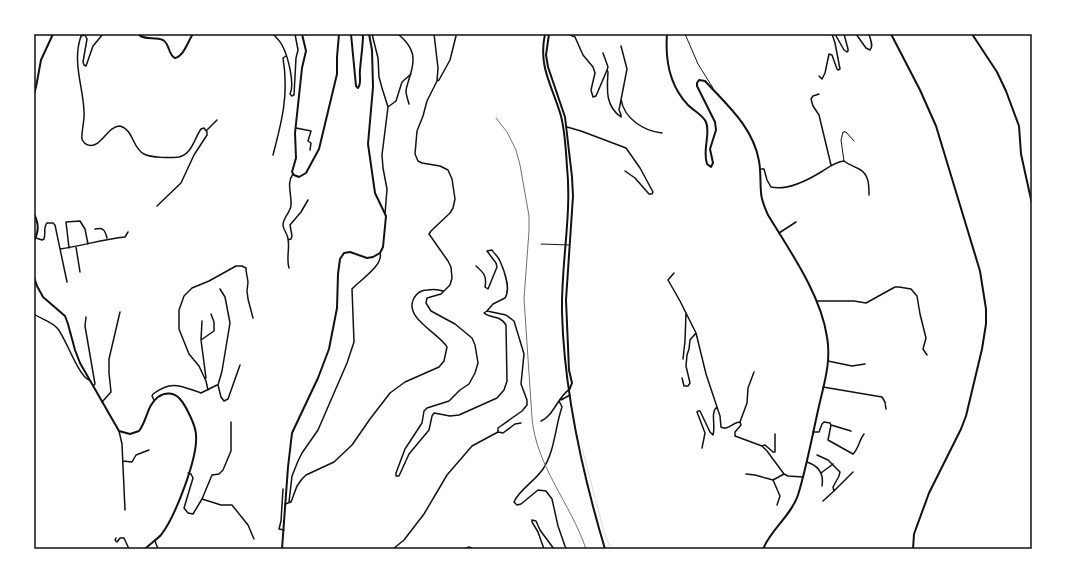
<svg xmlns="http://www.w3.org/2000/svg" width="1066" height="583" font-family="'Playfair Display',serif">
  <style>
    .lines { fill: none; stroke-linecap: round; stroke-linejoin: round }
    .stream { stroke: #d9d9d9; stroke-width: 1 }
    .service { stroke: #111; stroke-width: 1 }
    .minor { stroke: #111; stroke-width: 1.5 }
    .tertiary { stroke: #111; stroke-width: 2 }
    .secondary { stroke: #111; stroke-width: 2 }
    .rail { stroke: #707070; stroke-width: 1 }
    .neatline { fill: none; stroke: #111; stroke-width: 1.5 }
  </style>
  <rect width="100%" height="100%" fill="#fff"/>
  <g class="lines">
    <path class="stream" d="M582,448L604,532L611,549"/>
    <path class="service" d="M685,34L698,64L713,88
      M844,161L841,140L843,132H846L854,141
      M541,244L569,245"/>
    <path class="minor" d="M103,34L93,46L86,66L84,65L83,62L87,39L85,35L81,36C72,62 83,86 84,111C85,119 81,133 82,139C83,142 85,144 88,145C101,149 107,126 120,126C134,130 132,148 144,154C151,158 171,158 179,157C192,154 194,139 201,129L204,128L207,132V135L194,155L181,183L157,206
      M273,34C277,38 281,42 283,47C288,57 295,84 290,94L292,96L294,95L296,58L298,50L295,34
      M372,34L378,58L379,77L382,88L388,107L382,155L383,168L387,189L385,214
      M398,34C415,48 416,59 409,79C408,83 406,88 406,91C406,95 408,100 409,104
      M434,34L438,68L437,81L427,101L423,116L417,131L415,154L418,161L422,163L440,166L448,170L452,179L455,199L453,208L450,213L431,231L429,234L448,261L451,267L452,278L450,285L441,294L427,298L426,303L431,311L455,324L472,338L475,345L478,363L475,373L469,384L460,390L449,401L427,408L424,411L422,423L405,449L396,473V476H399L409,454L429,430L432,416L434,413L450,416L459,415L497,398L504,390L507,381L506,325C499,314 491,319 484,313L487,311L493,304L505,298C511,289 504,270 500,261C498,256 494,254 492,250L487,251L496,263L497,267L488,289L485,287C487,276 484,273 476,266
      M568,34L575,37L583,55L593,67L595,73L591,90L593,97L596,96L607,70L608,72C607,89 605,106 621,117V115L619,110L627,69L621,46
      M835,34L844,50L847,52L848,51V49L844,34
      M856,34L866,48L870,50C874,46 870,39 869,34
      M603,53L608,67L607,70
      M819,76L822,79L825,73L829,54L832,55L837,69L838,70L840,69L835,43L832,34
      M437,81L439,80L450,60L456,36
      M819,94L813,96L811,99L813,106L819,115L831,165
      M621,99C624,119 644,131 662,133
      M388,107L396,101L402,82L411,74
      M567,127L581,131L626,148L640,168L653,192L652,194H649L635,178L625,171
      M296,128L311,131L308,141L311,143L310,150
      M207,130L217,120
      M273,155C282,121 289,94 283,58L286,56
      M761,169H764L767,180L771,187C788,191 808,180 821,172C829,167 835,162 844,161C849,165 853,166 859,169C869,174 869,185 869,195
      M95,229C103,227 105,230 107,238
      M779,233L796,222
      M36,238L42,240L44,239C46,234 43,227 47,223H53L55,225L67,282
      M288,240L291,239L292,236L290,225L301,212L308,200
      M76,247L80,272
      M69,248L66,222L80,221L85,229L88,244
      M60,249C82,246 103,239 125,237L128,232
      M289,268C286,258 290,249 288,239C288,234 283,230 283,225C283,217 291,212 291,205C292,195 286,183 293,174
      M674,273L668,280L680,301L696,333L706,374L720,416L721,427C728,431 733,422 740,422L741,425L735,432V436L762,446L767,451L784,474L788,476L803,477
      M220,289L225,297L230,323L222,371L218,385L221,397L224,401L228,399L240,365
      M817,301H854L866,303L895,287H899L911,289L917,296L920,314L926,338L923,349L927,355
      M487,311L506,315L514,321L524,354L521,384L527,400V405L522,411L498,428V432
      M34,314C41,319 53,322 58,329C66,339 79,377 89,380
      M86,317L85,326L95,384L93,386
      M202,321L201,340L214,331V322L211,314
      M201,340L206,378
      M683,359L685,341L686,313
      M828,361L852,366L865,364
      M682,378L684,386H688L690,383L686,366L687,355L689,349L690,340L696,333
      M823,387L882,397L885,402L886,409
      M208,390L206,381L199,366L189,354L179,329V310L184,296L192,288L209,281L236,266H242L246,268V270L248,282L247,291L248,299L253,318
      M154,400L152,396L153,394C173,379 182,387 201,393L217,385
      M561,400L570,395
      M559,401L562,407C555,427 555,451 543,469C535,481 519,490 514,502L517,505L521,504L538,490L546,491L552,499L558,526L566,549
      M102,402L111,392L109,373V359L120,312
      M541,421C553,417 558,396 570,389
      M740,422L747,403L748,388L754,372
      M831,425L851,431
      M119,431L122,444L125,510
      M813,432H819L822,424L824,422L830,423L831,425L828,440L853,454C859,448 859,440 864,434
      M762,446L765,445L773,452H775V434
      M702,448L705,433L697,412L698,411H700L710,432L713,435C716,426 710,412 717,407
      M817,455L828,460L840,472L839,476L833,487L834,491L823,501
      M123,461L132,462L136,455L149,450
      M807,462C819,466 824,474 822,486
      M188,473L191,474L193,478L184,508L188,513L193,514L202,499L212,475L219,474L223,470L231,451V422
      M821,473L833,464
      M746,474L755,475L773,480L784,474
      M773,480L780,496L777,505
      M283,489L281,521L279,529L284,530
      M834,491L853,472
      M202,499L221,505H232L248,525L254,539
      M289,502L292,476L298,461L302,453L318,430L347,363L354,342L352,289C359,281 384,265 380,253
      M285,504L291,502L297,486L302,479L306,475L334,462L352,445L370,419L390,393L405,382L439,367L444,361L447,347C439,333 403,318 414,298C417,293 422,290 427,290C433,289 438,289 443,291
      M116,538L115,540L117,542L120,538H124L129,549
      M155,541L158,549
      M393,549L404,540L424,514L447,475L472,446L498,432L503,433L515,424L521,423
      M464,549L469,547L473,549
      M544,549L538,532L532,522V520L536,521L540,530L554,549
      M1007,549H1012"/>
    <path class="tertiary" d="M138,34C144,41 155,36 163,40C170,44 168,55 175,58C184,56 188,41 193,34
      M302,34L306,51L302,68L295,133L296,158L292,172L294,175L299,177L306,173L319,149L337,74V57L339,34
      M351,34L356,86L358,88C362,83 359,76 360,70C361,57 363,46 363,34
      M545,34C538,67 552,85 561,116C565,132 566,150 567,167C572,215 561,263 562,312C564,392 582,472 605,549
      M549,34L546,55L548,67L565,117L572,177L573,196L566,300L569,370L572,383L570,388
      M667,34C665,60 670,86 688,105C694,111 703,115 706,122C711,134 702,149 707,164L711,167L713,163L710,149L716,130L715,122L697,86V83L699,80L705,81C727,105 753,127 759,161C761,172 760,181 761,192C761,200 765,208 768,215C790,251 821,295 827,337C832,364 822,390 817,415C811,442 806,469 798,495C791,516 771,529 763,549
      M972,34L997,72L1006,91L1019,126L1021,154L1032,204
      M34,94L36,87L41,60L53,34
      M34,214C39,224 39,231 34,241
      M34,277L37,286L43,297L65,316L68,324L75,350L80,363L119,431L130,434L139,431C147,421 147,405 158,397C165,392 174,392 180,399C186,406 196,426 196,435C198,458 175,517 161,535C156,540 150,544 145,549
      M282,549L288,467L292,433L318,378L329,349L337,308L338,274L340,259L344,253L350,252L367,258L373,257L380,253L383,247L386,216L375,193L368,144L373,87L372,50L369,34"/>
    <path class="secondary" d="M891,34L920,90L936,126L980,271L986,309V324L982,349L966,416L961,429L929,493L914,534L913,549"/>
    <path class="rail" d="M496,118L507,132L516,150L520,165L529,216V231L524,299L532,418C536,466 571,504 586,549"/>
  </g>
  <rect width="1066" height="583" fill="none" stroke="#ffffff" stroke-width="70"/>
  <rect x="35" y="35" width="996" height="513" class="neatline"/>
</svg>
